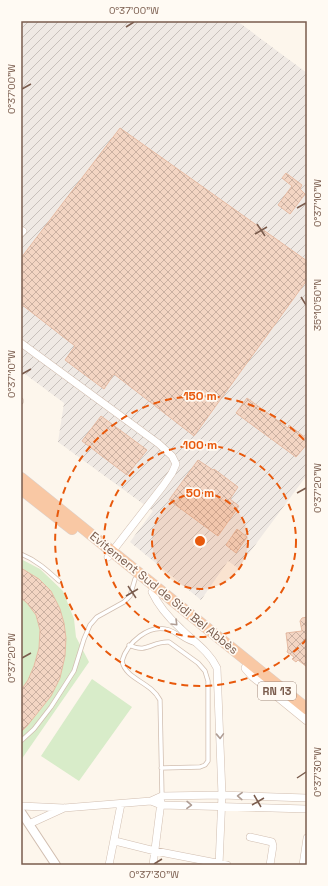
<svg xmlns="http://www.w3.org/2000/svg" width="328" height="886" font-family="'Space Grotesk',sans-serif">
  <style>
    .industrial { fill: url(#industrial-furrows) }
    .grass { fill: #d8ecc9 }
    .building { fill: url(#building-cross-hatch); stroke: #e6bba3 }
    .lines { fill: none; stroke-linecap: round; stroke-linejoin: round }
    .service-casing { stroke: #d1beb0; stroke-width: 5 }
    .minor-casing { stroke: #d1beb0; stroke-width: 8 }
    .tertiary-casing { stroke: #d1beb0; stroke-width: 10 }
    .secondary-casing { stroke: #d6c0b0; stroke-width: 10 }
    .trunk-casing { stroke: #dad1cd; stroke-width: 12 }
    .service { stroke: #fff; stroke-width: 3.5 }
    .minor { stroke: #fff; stroke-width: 7 }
    .tertiary { stroke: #fff; stroke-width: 8 }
    .secondary { stroke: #fff; stroke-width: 9 }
    .trunk { stroke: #f9c8a4; stroke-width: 11 }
    .oneway { stroke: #af9d94 }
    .ticks { fill: none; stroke: #7a5c4d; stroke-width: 1.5 }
    .ring { fill: none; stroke: #e8590c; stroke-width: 2; stroke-dasharray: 7 5 }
    .labels { text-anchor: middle; stroke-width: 3.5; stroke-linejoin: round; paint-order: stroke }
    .shield { fill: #fffaf3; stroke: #a28b7f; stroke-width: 1 }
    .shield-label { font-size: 11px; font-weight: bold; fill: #7a5c4d }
    .street-label { font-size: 12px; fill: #7a5c4d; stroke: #fffaf3 }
    .centre { fill: #e8590c; stroke: #fffaf3; stroke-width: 2 }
    .ring-label { font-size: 12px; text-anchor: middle; font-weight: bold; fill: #e8590c; stroke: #fffaf3; stroke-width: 3.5; stroke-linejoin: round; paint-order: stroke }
    .neatline { fill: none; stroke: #7a5c4d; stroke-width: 1.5 }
    .ticks-label { font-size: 10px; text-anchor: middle; fill: #7a5c4d }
  </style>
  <defs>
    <pattern id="industrial-furrows" width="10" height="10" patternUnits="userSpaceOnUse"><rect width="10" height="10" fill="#efe9e4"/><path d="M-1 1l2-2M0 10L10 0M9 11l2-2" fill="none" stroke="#c7c0bb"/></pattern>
    <pattern id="building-cross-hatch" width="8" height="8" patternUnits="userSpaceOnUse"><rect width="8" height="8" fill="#f3d5c3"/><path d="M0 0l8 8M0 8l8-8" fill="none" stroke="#cab0a1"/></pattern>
  </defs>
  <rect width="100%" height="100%" fill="#fdf6ec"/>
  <path class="industrial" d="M21,21H237L307,73V475L238,568L228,561L201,600L130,542L153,511L58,442L64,403L21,371Z"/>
  <path class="grass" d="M21,559L40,569L63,591L74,619L76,637L89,662L21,760Z
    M92,679L132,707L79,781L41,756Z"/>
  <path class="building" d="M120,128L307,261V280L194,436L114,374L104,389L65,360L75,346L21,304V258Z
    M286,173L302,185L300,189L305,194L290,214L278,205L292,186L282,178Z
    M247,398L288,428L289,425L307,439V444L296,457L236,413Z
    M101,416L147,450L127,475L82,441Z
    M198,460L213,470L214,469L238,487L230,499L239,506L218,536L169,500Z
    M237,529L247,537L236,553L226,545Z
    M21,568L39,579L51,591L60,609L64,623L66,638L65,656L60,678L51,696L27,726L21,732V690L28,680L34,666L39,648L40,630L36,615L27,603L21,598Z
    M307,617V667L298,660L296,662L292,659L294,657L287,652L288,649L286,633L302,631L300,621L302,618Z"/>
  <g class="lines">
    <g class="service-casing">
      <path id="service" d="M21,400V402
        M21,554C36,560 47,570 59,581
        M129,645C148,654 151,641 169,642L198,663L205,671L208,681V761L205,765L200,767L161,768
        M21,741L34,729L51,707L74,671L84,639L90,625L97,617L124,602L130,596L135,579
        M162,796L160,700C150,681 126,680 122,661C127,643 149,623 169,630C178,633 184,641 194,643"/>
    </g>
    <g class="minor-casing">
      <path id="minor" d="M21,233L23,231
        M21,343L159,444L172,456L176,464L172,473L163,486L108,557
        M152,592C159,607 169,618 181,629C194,642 209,651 217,668L222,795L219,865
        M151,801L162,796L222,795L307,798
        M21,806L64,808L151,801L161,805L307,809
        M29,824L64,808
        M250,837L272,842L273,846L270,865
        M115,841L155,851L227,865
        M109,865L121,804
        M153,865L161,802
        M303,865L307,838"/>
    </g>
    <g class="tertiary-casing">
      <path id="tertiary" d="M21,812L56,865"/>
    </g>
    <g class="secondary-casing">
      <path id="secondary" d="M246,668L253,676L307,720"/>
    </g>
    <g class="trunk-casing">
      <path id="trunk" d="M21,478L307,709
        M21,489L72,529"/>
    </g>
    <use href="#service" class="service"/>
    <use href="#minor" class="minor"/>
    <use href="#tertiary" class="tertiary"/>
    <use href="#secondary" class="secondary"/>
    <use href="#trunk" class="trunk"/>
  </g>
  <defs><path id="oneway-chevron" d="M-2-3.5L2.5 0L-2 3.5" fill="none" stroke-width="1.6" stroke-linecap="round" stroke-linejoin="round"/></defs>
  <g class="oneway">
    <use href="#oneway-chevron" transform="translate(175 623) rotate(45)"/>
    <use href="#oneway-chevron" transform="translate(220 736) rotate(88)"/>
    <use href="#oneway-chevron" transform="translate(240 796) rotate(-178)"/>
    <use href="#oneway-chevron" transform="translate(189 805) rotate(1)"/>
  </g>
  <path class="ticks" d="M126,27L134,22M22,89L31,84M297,208L306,203M257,224L265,236M255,234L267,227M301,297L306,305M22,374L31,369M297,493L306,488M128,586L136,598M126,596L138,589M22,658L31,653M297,778L306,772M254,795L261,807M252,805L264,798M154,864L162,859"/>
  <circle cx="200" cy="541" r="48" fill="#e8590c" fill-opacity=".12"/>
  <g class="ring">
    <circle cx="200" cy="541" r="48"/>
    <circle cx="200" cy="541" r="96"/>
    <path d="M307 639A145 145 0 1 1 307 443"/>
  </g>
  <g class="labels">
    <rect class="shield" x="258" y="682" width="38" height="18" rx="3"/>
    <g class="shield-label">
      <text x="277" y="695">RN 13</text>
    </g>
    <g class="street-label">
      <text transform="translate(164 593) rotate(39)" y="4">Evitement Sud de Sidi Bel Abbès</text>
    </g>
  </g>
  <circle cx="200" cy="541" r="6" class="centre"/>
  <g class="ring-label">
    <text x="200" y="400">150 m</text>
    <text x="200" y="449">100 m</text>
    <text x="200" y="497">50 m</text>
  </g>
  <rect width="328" height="886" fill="none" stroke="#fffaf3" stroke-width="44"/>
  <rect x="22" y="22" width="284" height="842" class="neatline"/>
  <g class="ticks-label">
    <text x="134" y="14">0°37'00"W</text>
    <text transform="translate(11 89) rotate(-90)" y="4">0°37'00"W</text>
    <text transform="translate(317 203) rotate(-90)" y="4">0°37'10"W</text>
    <text transform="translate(317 305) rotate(-90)" y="4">35°10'50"N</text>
    <text transform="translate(11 374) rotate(-90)" y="4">0°37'10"W</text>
    <text transform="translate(317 488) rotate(-90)" y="4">0°37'20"W</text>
    <text transform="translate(11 658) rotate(-90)" y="4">0°37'20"W</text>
    <text transform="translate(317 772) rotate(-90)" y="4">0°37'30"W</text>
    <text x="154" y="878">0°37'30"W</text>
  </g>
</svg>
